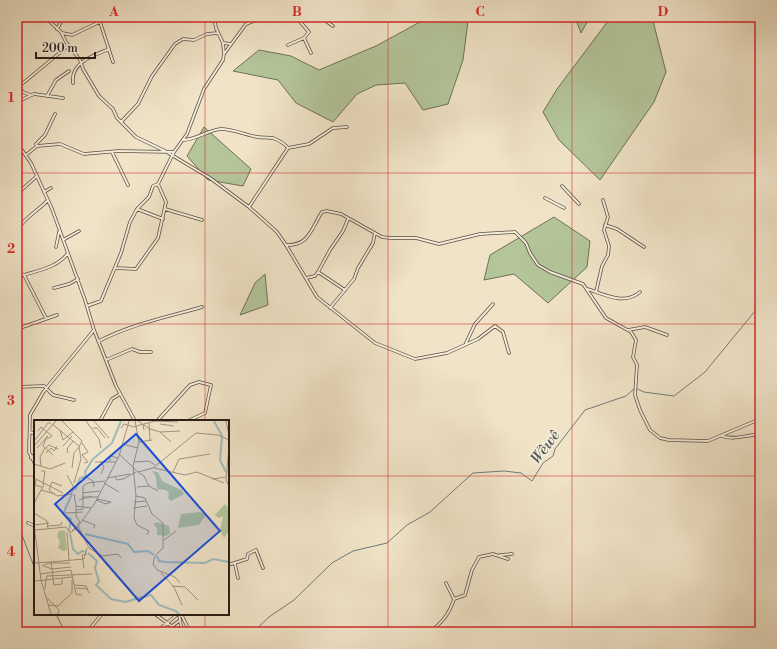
<svg xmlns="http://www.w3.org/2000/svg" width="777" height="649" font-family="'Libre Bodoni',serif">
  <style>
    .green { fill: #b4c59a; stroke: #6e7158 }
    .lines { fill: none; stroke-linecap: round; stroke-linejoin: round }
    .stream { stroke: #6f7c7b; stroke-width: 1 }
    .street-casing { stroke: #5a4e42; stroke-width: 3.5 }
    .street { stroke: #f5eddb; stroke-width: 2 }
    .grid { fill: none; stroke: #d62828; stroke-width: 1; stroke-opacity: 0.55 }
    .labels { text-anchor: middle; stroke-width: 3; stroke-linejoin: round; paint-order: stroke }
    .water-label { font-size: 15px; font-style: italic; fill: #515551; stroke: #f5eddb }
    .inset-river { fill: none; stroke: #9ebcbf; stroke-width: 2 }
    .inset-road { fill: none; stroke: #a09480; stroke-width: 1 }
    .view { fill: #1d4ed8; fill-opacity: 0.15; stroke: #1d4ed8; stroke-width: 2 }
    .inset-edge { fill: none; stroke: #281d16; stroke-width: 2 }
    .neatline { fill: none; stroke: #d62828; stroke-width: 1.5 }
    .grid-label { font-size: 13px; text-anchor: middle; font-weight: bold; fill: #d62828 }
  </style>
  <rect width="100%" height="100%" fill="#f0e3c7"/>
  <filter id="stains"><feTurbulence type="fractalNoise" baseFrequency=".005" numOctaves="4"/><feColorMatrix values="0 0 0 0 .2 0 0 0 0 .09 0 0 0 0 .02 0 0 0 .5 -.17"/></filter>
  <radialGradient id="worn" r=".72"><stop offset=".6" stop-color="#630" stop-opacity="0"/><stop offset="1" stop-color="#630" stop-opacity=".3"/></radialGradient>
  <path class="green" d="M429,17H450L468,21L463,60L448,104L423,110L405,83L376,85L357,94L333,122L296,103L278,80L233,71L259,50L291,56L319,70L376,46Z
    M575,17H590L581,33Z
    M611,17H652L666,72L654,102L600,180L559,140L543,112L557,89Z
    M204,127L251,169L243,186L208,180L187,156Z
    M554,217L590,241L587,267L548,303L514,274L484,280L490,255Z
    M265,274L268,305L240,315L255,283Z"/>
  <g class="lines">
    <path class="stream" d="M17,522L35,569
      M56,614L65,632
      M120,632H127
      M253,632L269,617L294,600L332,563L353,551L387,543L407,525L430,512L473,473L504,471L521,473L532,481L543,463L553,456L555,449L585,410L626,396L635,388L644,392L674,396L705,372L760,305"/>
    <g class="street-casing">
      <path id="street" d="M45,17L61,32L66,42L80,60L83,69L99,96L113,109L117,118L136,137L165,151L210,178L249,207L277,232L286,245C309,246 311,229 322,212L327,211L341,214L382,237L390,238H416L439,244L480,234L515,232L526,243L530,253L538,265L550,272L583,284L606,318L631,332L636,340L633,357L637,365L635,395L640,410L650,430L660,438L669,440L708,441L760,419
        M320,17L333,26
        M100,22L113,62
        M300,22L304,17
        M57,29L64,17
        M62,33L72,35L108,18
        M304,38L311,53
        M223,43L231,44
        M288,45L304,38L309,32L296,17
        M224,54L246,24L264,17
        M73,83C70,62 95,55 109,49
        M19,87L23,92L30,95
        M17,88L68,46
        M47,96L56,80L69,71
        M17,102L34,94L63,98
        M121,122L138,104L152,76L175,44L183,39L194,40L207,34L218,33
        M183,140C196,140 208,130 221,129C233,129 246,135 257,137C262,138 268,137 273,138C278,140 285,144 288,148
        M17,143L31,163L52,209L85,300L94,330L116,386L135,421
        M37,146L36,144L45,135L55,114
        M112,152L128,185
        M26,155L37,146L60,144L84,154L118,151L174,152L187,134L204,89L223,60L224,54L223,43L216,28L214,17
        M562,186L579,204
        M44,192L51,188
        M17,194L37,176
        M545,198L564,208
        M249,207L288,148L309,144L333,128L347,127
        M137,209L163,219
        M165,209L202,220
        M605,225L617,229L644,247
        M17,230C25,217 38,211 48,200
        M63,240L79,231
        M286,245L317,297L375,343L415,359L447,353L478,339L495,326L503,332L509,353
        M56,247L59,232
        M115,268L136,269L158,238L166,202L158,184L174,152
        M17,272L24,275L46,318
        M318,272L345,290
        M24,275C40,270 58,267 68,253
        M306,278L315,276L318,272L330,250L343,231L348,219
        M54,288L69,284L78,279
        M587,289C604,294 624,306 640,292
        M596,292L602,266L608,255L609,246L604,230L608,217L603,200
        M87,306L101,301L121,253L130,222L137,209L149,197L153,186L158,184
        M330,308L354,279L358,268L373,243L375,233
        M17,329L57,315
        M628,330L645,327L667,335
        M99,341C132,324 167,317 202,307
        M466,343L475,324L493,304
        M106,360L132,349L140,352H151
        M17,387L44,386L53,395L74,400
        M100,421L112,399L120,394
        M157,421L190,385L199,382L211,385L205,413L188,421
        M30,432L35,434
        M722,436C734,441 747,434 760,435
        M31,458L35,454
        M35,464L29,452L30,415L44,391L94,330
        M28,523L35,526
        M500,555L512,554
        M235,564L238,578
        M228,565L247,559L248,554L256,550L263,568
        M446,583L454,599
        M155,614L174,628L181,629
        M179,614L182,632
        M181,614L190,632
        M172,626L179,621
        M87,632L102,614
        M156,632L178,614
        M430,632C442,622 449,615 454,599L465,595L472,570L479,557L493,554L508,559"/>
    </g>
    <use href="#street" class="street"/>
  </g>
  <path class="grid" d="M205,17V421M388,17V632M572,17V632M17,173H760M17,324H760M17,476H35M228,476H760M205,614V632"/>
  <g class="labels">
    <g class="water-label">
      <text transform="translate(545 447) rotate(-53)" y="5">Wêwê</text>
    </g>
  </g>
  <g transform="translate(34 420)">
    <rect width="195" height="195" fill="#f0e3c7"/>
    <path d="M118,51L124,52L128,61L147,70L150,74L137,81L134,78L135,73L132,70L123,69L122,57ZM191,84L195,89V111L190,118L186,110L189,96L185,98L181,95ZM166,92L172,95L165,105L144,108L147,94ZM123,102L135,106L136,113L132,116L123,115V108L119,104ZM31,110L33,130L29,131L24,128L26,122L23,116L25,111Z" fill="#b4c59a"/>
    <path class="inset-river" d="M180,1L188,16L186,40L192,52M41,70L46,58L52,56L51,52L59,39L78,23L87,1M35,111L37,99L29,94L38,74M36,114L39,129L44,134L48,131L52,132M51,114L94,124L100,132L114,131L120,135M54,133L63,141L61,148L65,161L62,165L77,179L91,182L117,175L125,185L142,191L145,194M123,136L125,141L132,142L171,143L179,139L195,142"/>
    <path class="inset-road" d="M28,1L48,21L45,27L47,39L40,63M52,1L65,19L67,28M60,1L75,18M101,1L105,22L99,46L102,76L111,78L118,94L129,103V128L121,136L119,144L123,150L141,157L146,163M104,1L116,9L126,12L146,11M192,1L195,15M115,2L116,20M18,4L45,26M110,4L121,1L144,2M126,4L140,6M59,8H63L71,18M87,8L90,4L100,7L109,4L110,10M26,10L29,20L39,12M4,11L7,7L18,16L13,19M126,12L137,22M13,16L9,26L19,35M1,20L14,3H17M105,22L118,20M48,23L54,32L48,35M88,24L104,28M0,26L22,1M29,26L38,16M195,27L192,60L195,66M3,28L14,16M12,28L15,25L24,29M12,33L17,28L20,31L23,26M34,33L33,29L39,21M85,34L104,52L119,48L162,13L184,15L195,20M48,35L54,42L50,43M76,41V36L84,38M61,42H82M100,42L115,41L121,45M0,44L16,49L31,43M7,46L6,37L11,28M38,48L40,33L45,27M120,48L151,55L163,52L190,63M7,51H11L9,65M104,52L110,56L115,66M139,52L145,39L176,34M67,54L70,47L67,41M52,57L59,61L60,67M81,57L83,60L89,59L102,52M0,58L29,73M73,58L96,54M178,59L192,57M2,60L1,65L8,67M70,63L85,72M28,66L18,62L15,70L23,76L37,74L40,68L33,55M103,67L115,66L124,71M7,70L21,74M48,73L66,71M40,74L42,86L57,88M102,76L100,98L103,105L115,111L113,115M48,77H64M45,80L58,76M62,80L72,84L77,82L63,79M100,82L112,81M0,83L10,65M99,88L113,86M42,90L49,89V66L54,63L71,61M0,93L13,101L14,109M31,93L49,92M48,100L61,105L60,108M0,105L15,103M0,105L7,160L17,194M14,106L27,105L28,102M44,106L55,128L68,136L84,134L87,138M1,110L32,107L36,113M38,111L46,102L42,96V86M33,112L35,140M36,113L43,108L61,83L85,36L95,1M130,120L142,111M17,142L50,139L53,128M0,143L17,142L18,149L10,146M8,146L15,143H36M37,147L18,149L19,159L38,157M50,148L48,135L53,134M127,153L140,167L148,185M6,154L37,150L42,174L48,175M0,161L12,160L13,156L58,154M41,165L52,166L55,173M138,166L151,167L164,180M42,168L54,169M11,169L12,160L19,159L20,165L28,164V158M38,173V160M13,178L25,190L24,194M15,185L24,186L38,173"/>
    <path class="view" d="M102,14L186,111L105,181L21,84Z"/>
    <rect width="195" height="195" class="inset-edge"/>
  </g>
  <rect width="777" height="649" fill="none" stroke="#f0e3c7" stroke-width="44"/>
  <path d="M36 52v6h59v-6" fill="none" stroke="#281d16" stroke-width="2"/>
  <text x="42" y="52" font-size="12" fill="#281d16" stroke="#f5eddb" stroke-width="3" paint-order="stroke">200 m</text>
  <rect x="22" y="22" width="733" height="605" class="neatline"/>
  <g class="grid-label">
    <text x="114" y="16">A</text>
    <text x="297" y="16">B</text>
    <text x="480" y="16">C</text>
    <text x="663" y="16">D</text>
    <text x="11" y="102">1</text>
    <text x="11" y="253">2</text>
    <text x="11" y="405">3</text>
    <text x="11" y="556">4</text>
  </g>
  <rect width="100%" height="100%" filter="url(#stains)"/>
  <rect width="100%" height="100%" fill="url(#worn)"/>
</svg>
